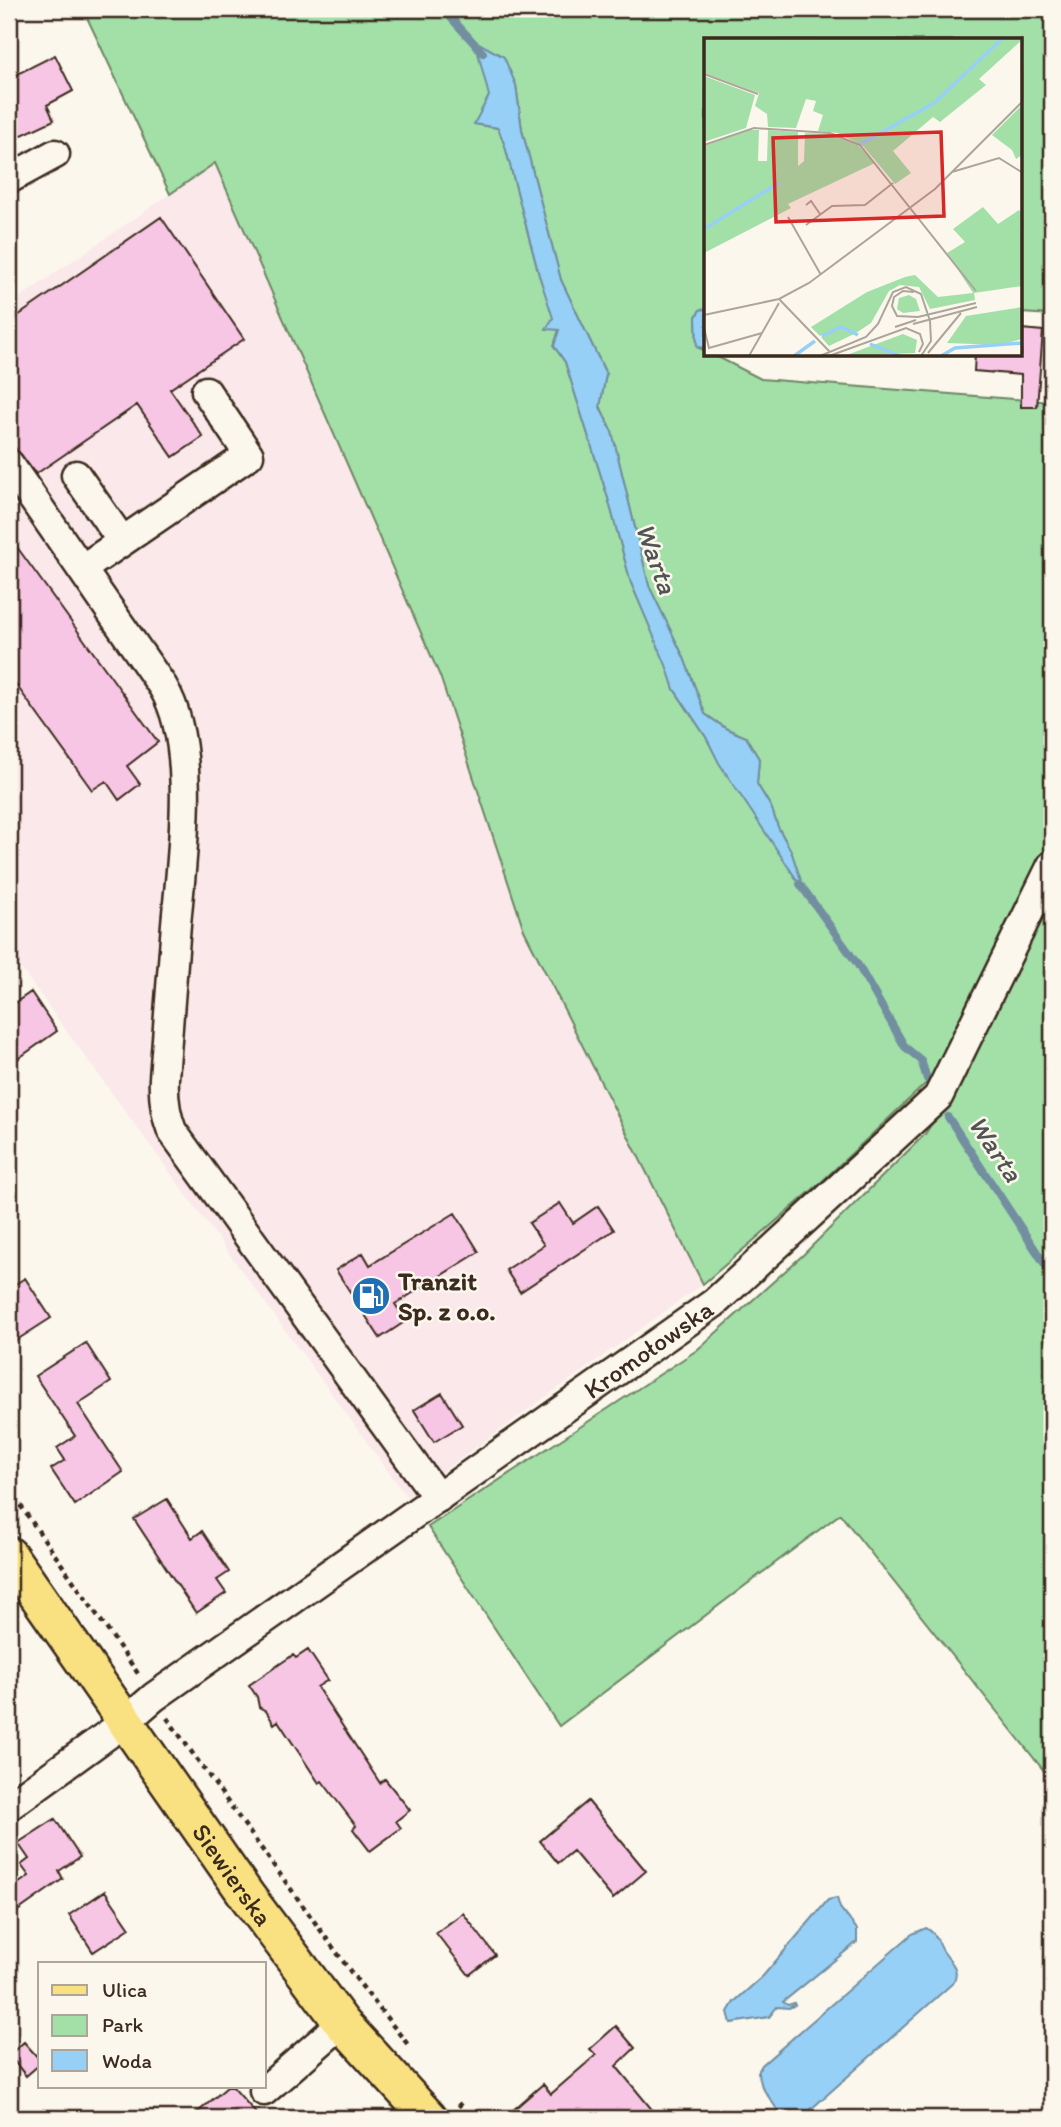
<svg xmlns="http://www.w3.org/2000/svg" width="1061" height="2127" font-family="Itim,sans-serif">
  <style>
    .built { fill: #fae8ea }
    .green { fill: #a2e0a8; stroke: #6e8563; stroke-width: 2; fill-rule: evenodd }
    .water { fill: #97d0f6; stroke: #728ea0; stroke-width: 2 }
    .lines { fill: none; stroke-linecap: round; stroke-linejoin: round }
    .stream { stroke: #728ea0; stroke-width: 8 }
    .building { fill: #f8c6e5; stroke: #3b2a1e; stroke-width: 2 }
    .minor-casing { stroke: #3b2a1e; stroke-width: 33 }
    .major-casing { stroke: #3b2a1e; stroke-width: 40 }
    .path { stroke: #3b2a1e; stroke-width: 4.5; stroke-dasharray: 5 5; stroke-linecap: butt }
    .minor { stroke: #fbf7ec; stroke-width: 28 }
    .major { stroke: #f9e181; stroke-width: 35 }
    .labels { text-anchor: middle; stroke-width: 5; stroke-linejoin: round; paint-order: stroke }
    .poi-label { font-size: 26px; font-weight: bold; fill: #3b2a1e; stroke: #fbf7ec; text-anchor: start }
    .street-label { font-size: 26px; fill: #3b2a1e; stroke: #fbf7ec }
    .water-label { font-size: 28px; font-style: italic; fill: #525454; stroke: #fbf7ec }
    .inset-river { fill: none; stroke: #97d0f6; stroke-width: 3.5 }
    .inset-road { fill: none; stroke: #aea59a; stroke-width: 2 }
    .view { fill: #d62828; fill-opacity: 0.15; stroke: #d62828; stroke-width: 3.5 }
    .inset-edge { fill: none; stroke: #3b2a1e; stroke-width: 3.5 }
  </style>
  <rect width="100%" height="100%" fill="#fbf7ec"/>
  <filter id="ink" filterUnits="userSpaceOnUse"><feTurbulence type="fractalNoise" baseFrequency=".0143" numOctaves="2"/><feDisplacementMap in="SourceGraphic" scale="14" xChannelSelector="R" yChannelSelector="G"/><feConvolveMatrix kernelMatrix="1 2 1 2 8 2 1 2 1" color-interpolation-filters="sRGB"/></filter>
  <g filter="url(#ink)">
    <path class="built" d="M215,163L440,676L524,930L703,1284L407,1497L9,952V305Z"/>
    <path class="green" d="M83,9H1052V315L1021,313V40H706V309L700,310L696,317L697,347L706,351V355H714L761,379L1052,402V838L1034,880L937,1073L818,1185L703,1284L524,930L440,676L215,163L170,194ZM516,85L522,130L561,280L606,374L600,406L612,432L649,586L684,658L705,714L727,729L746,737L759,759L757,784L771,807L778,827L791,851L803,889L720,763L706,737L674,689L667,665L631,583L608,498L565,362L554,346L559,330L539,275L505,146L498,128L475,124L489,96Z
      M1052,891V1781L840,1514L559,1726L428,1527L697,1350L803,1255L925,1134L953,1091Z"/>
    <path class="water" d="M475,41L504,57L516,85L522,130L561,280L606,374L600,407L612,432L649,586L684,658L705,714L727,729L746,737L759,759L757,784L771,807L778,827L791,851L805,892L719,763L706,737L674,689L666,665L631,583L608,498L565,362L554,346L559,330L546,329L553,318L539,275L505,146L498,128L474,124L489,96Z
      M706,309V348L697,347L696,317L700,310Z
      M837,1898L840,1908L857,1929V1942L783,2002L788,2005L794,2003L795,2005L789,2008L777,2007L769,2017L731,2023L728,2012L734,2002L763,1976L828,1900Z
      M926,1928C937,1934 937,1940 943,1951C950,1962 960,1967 954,1982L801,2118H783L762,2087L758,2072L762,2065L912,1934Z"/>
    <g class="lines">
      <path class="stream" d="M443,9L483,53
        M800,884L858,965L905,1047L921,1060L927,1079
        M948,1117L1052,1275"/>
    </g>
    <path class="building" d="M55,55L73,91L47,105L54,120L20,136L9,112V78Z
      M161,217L244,339L170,389L203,437L173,457L137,405L36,474L9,440V322Z
      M1021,329L1043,331L1037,407H1021V375L974,371L975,355H1021Z
      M9,536L158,742L127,766L140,784L119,800L106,781L92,790L9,675Z
      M31,992L57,1031L9,1065V1007Z
      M560,1203L573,1223L598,1206L614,1230L520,1292L506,1270L544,1245L529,1223Z
      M455,1213L479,1252L395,1304L406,1321L380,1338L336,1270L363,1253L370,1265Z
      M25,1278L51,1318L9,1345V1288Z
      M86,1343L111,1382L78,1404L123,1472L75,1505L51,1469L65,1460L57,1448L75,1436L35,1376Z
      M442,1393L462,1425L434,1442L414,1410Z
      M167,1499L192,1538L202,1531L229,1572L217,1580L226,1593L196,1613L134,1519Z
      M308,1650L328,1680L317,1687L380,1783L385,1779L410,1810L396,1821L401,1828L370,1851L353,1829L356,1826L322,1781L319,1783L278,1721L274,1724L266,1711L259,1707L257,1697L249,1685L293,1655L296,1658Z
      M588,1801L646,1871L613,1899L573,1851L558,1863L540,1841Z
      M55,1819L80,1857L59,1871L63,1879L9,1917V1890L29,1876L21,1865L29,1859L18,1843Z
      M105,1891L130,1928L93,1952L69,1915Z
      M463,1913L495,1955L469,1975L436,1933Z
      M616,2026L635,2048L616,2066L659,2118H504L543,2084L551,2094L596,2055L590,2049Z
      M24,2042L40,2060V2064L26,2076L9,2055Z
      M227,2087H233L260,2118H191Z"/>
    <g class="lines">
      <g class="minor-casing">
        <g id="minor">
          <path d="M9,179L55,154"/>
          <path d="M9,464L163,687C198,745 182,857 176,924C172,975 168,1026 164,1078C163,1097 165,1113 172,1131L438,1498"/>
          <path d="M76,475L122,541"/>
          <path d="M82,569L249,455L206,391"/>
          <path id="s1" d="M9,1806L125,1722L154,1697L714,1303L938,1097L1052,865"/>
          <path d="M264,2091L342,2023"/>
        </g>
      </g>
      <g class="major-casing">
        <g id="major">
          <path id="s2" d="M9,1555L247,1896L342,2023L429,2118"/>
        </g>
      </g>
      <path class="path" d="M9,1489L139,1675
        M167,1718L353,1975L409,2046
        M458,2103L471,2118"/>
      <use href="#minor" class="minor"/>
      <use href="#major" class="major"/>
    </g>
  </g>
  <defs>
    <g id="fuel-disc" transform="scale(2.0125)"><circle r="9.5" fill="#1f6fb2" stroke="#fbf7ec"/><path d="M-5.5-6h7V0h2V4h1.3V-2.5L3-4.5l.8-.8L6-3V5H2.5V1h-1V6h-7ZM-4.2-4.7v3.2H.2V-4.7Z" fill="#fff"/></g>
  </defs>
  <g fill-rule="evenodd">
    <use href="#fuel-disc" x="371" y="1296"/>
  </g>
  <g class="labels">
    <g class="poi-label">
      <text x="398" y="1290">Tranzit<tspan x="398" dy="30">Sp. z o.o.</tspan></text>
    </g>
    <g class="street-label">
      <text dy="9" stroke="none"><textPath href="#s1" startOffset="786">Kromołowska</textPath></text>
      <text dy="9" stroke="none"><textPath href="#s2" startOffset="390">Siewierska</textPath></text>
    </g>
    <g class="water-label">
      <text transform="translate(657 558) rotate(70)" y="10">Warta</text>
      <text transform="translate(996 1148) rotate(56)" y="10">Warta</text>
    </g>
  </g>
  <g transform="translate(704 38)">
    <rect width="318" height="318" fill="#fbf7ec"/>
    <path d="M0,0H318L319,1L275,41L282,47L236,84L229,79L189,113L207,135L191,146L159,108L134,95L114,93L119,77L109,73L112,63L102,61L92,90L64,89L63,76L51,68L55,55L0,35ZM0,38L51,57L42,90L0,104ZM318,67V117L312,121L308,112L288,97ZM45,92H55L54,123H63L64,92L94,94V128L100,123L101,95L126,96L154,107L171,125L84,166L87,170L0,215V108ZM279,169L294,186L315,172L318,176V248L270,255L271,262L226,271L215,249L196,247L185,253L167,285L152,295L137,288L116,298L107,289L163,254L201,239L211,237L234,259L269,255L243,215L261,204L249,191ZM205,257L212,261L216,273L199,275L193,271L195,260ZM318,269V301L295,307L243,305L262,278ZM135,290L150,296L125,308L117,299ZM199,296L213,302L211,315L140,318Z" fill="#a2e0a8"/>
    <path class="inset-river" d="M265,32L299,0M157,106L230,65L264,33M0,191L75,145M118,298L137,289L154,297M166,306L196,318M90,318L111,303M237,318L251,310L319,305"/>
    <path class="inset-road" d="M0,36L54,56M0,107L50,90L126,95L156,107L272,253M248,134L295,120L319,135M102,167L107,163L116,176M84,179L117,237M102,187L128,168L161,167L189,145M210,254L199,253L190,259L188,268L193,278L214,279L272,265M75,261L126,314M0,277L75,261L105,245L231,151L319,63M209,286L273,269M191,289L212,282M0,290L5,310L58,295M224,315L257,275M45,318L75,265M116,318L162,299L174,286L189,254L202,249L217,256L226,283L227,303L217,318M125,318L202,290L216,296L219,306L215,314"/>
    <path class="view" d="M237,94L240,178L72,184L69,100Z"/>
    <rect width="318" height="318" class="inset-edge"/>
  </g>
  <rect width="1061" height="2127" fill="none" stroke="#fbf7ec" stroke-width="35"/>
  <rect x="18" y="18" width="1026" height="2092" fill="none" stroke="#3b2a1e" stroke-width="2.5" filter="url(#ink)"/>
  <rect x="38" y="1962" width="228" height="126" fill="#fbf7ec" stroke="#aea59a" stroke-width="2"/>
  <rect x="52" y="1985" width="35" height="10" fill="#f9e181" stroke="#aea59a" stroke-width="2"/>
  <text x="102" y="1997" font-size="21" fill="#3b2a1e">Ulica</text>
  <rect x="52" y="2015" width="35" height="21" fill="#a2e0a8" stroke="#aea59a" stroke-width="2"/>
  <text x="102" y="2032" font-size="21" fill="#3b2a1e">Park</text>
  <rect x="52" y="2050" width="35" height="21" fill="#97d0f6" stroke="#aea59a" stroke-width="2"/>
  <text x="102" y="2068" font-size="21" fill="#3b2a1e">Woda</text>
</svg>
